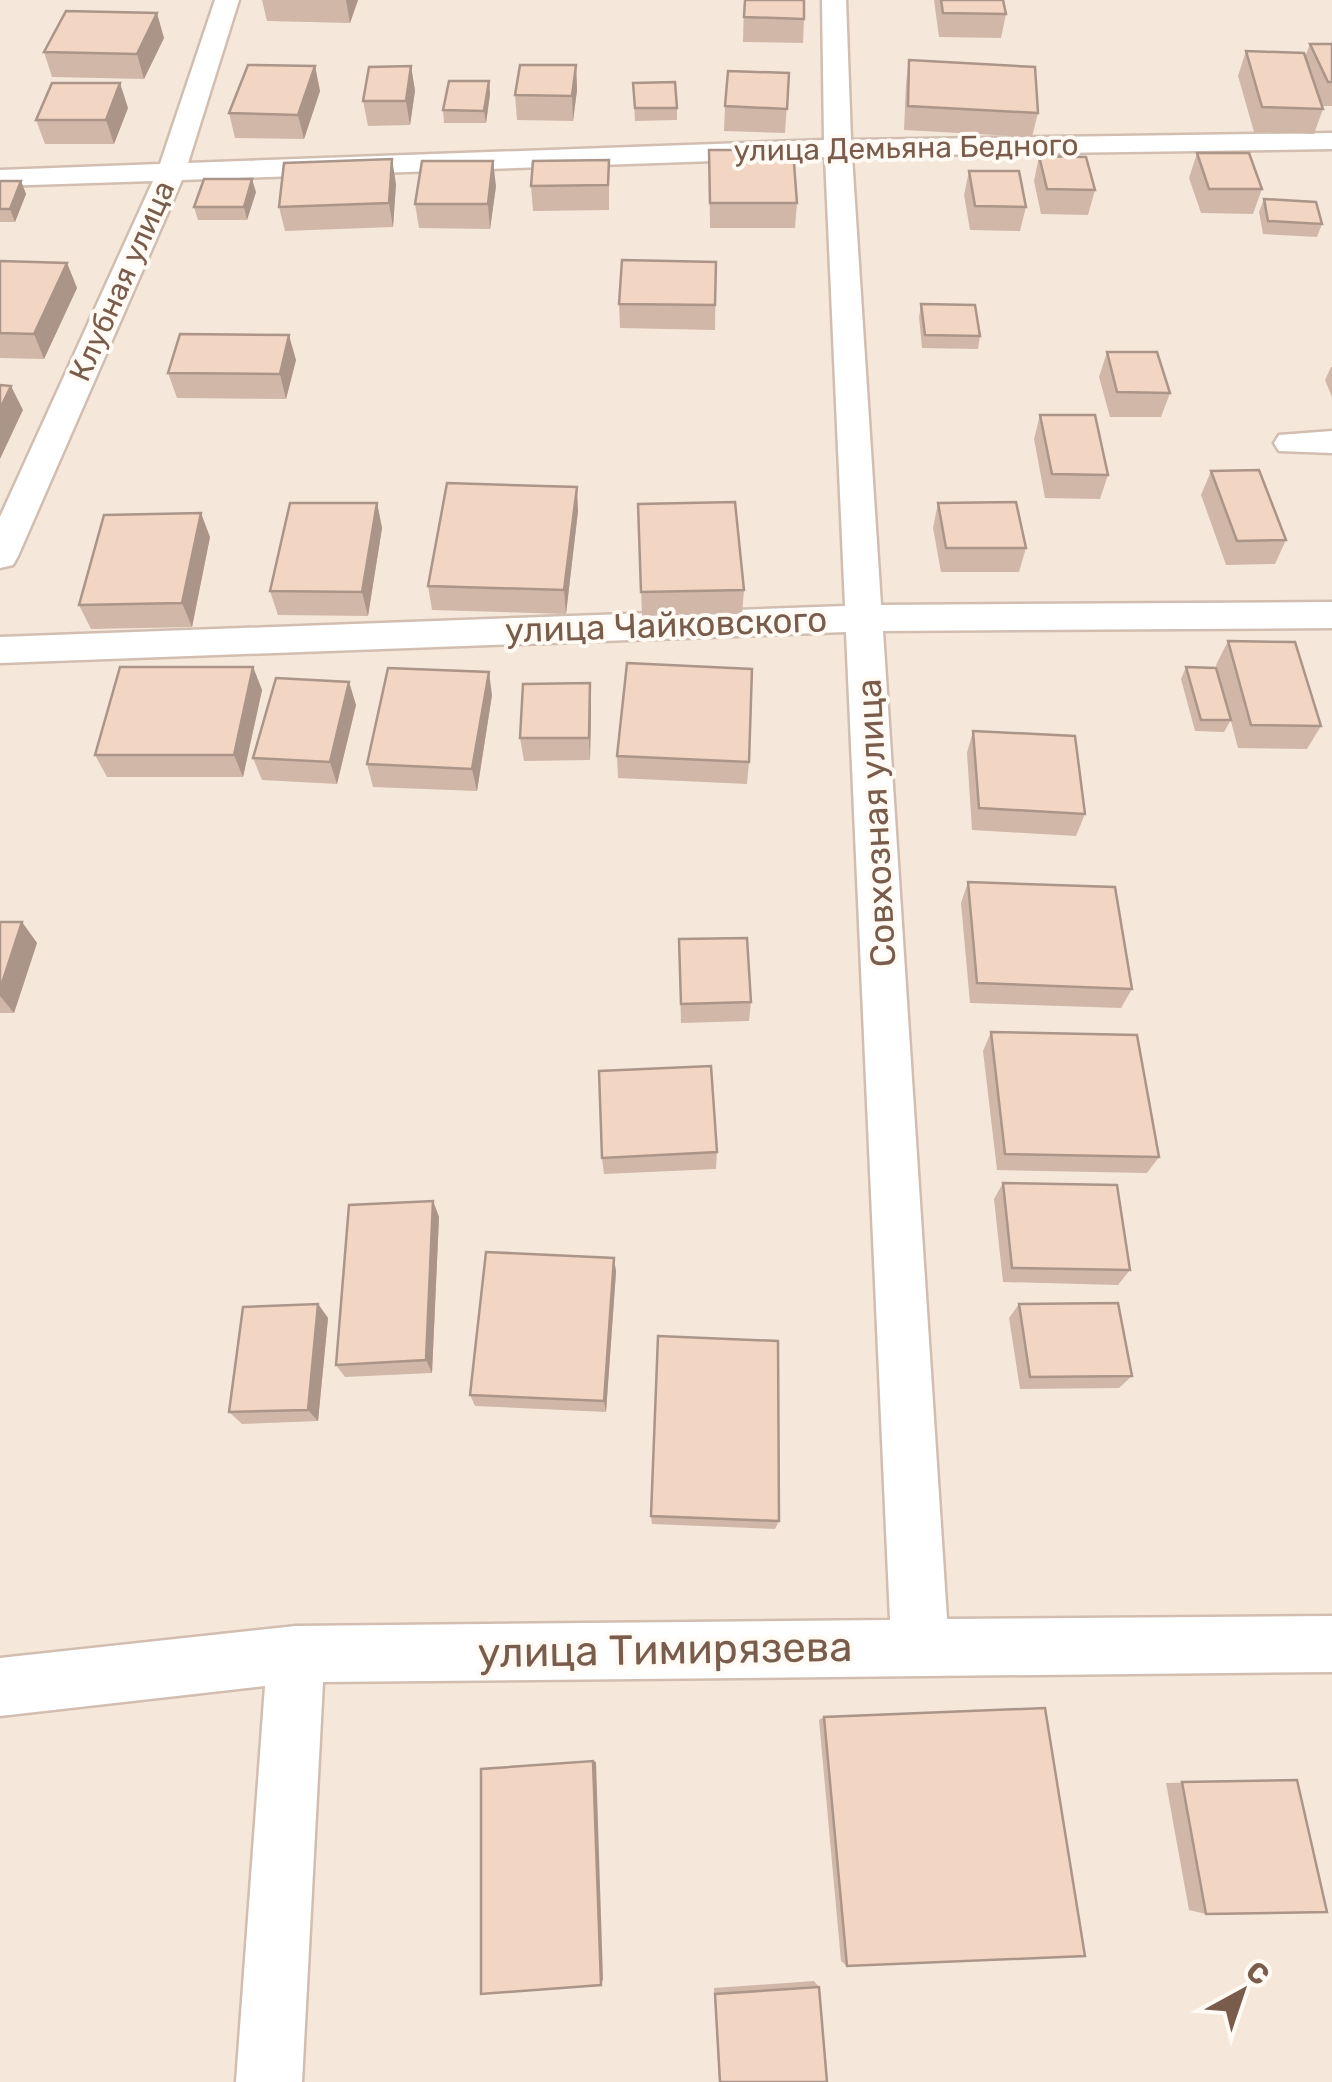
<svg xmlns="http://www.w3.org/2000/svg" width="1332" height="2082" font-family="Rubik,sans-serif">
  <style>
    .residential { fill: #f5e8da }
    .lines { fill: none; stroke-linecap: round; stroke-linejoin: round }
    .street-casing { stroke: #d1beb0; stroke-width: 5 }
    .street { fill: #fff; fill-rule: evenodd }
    .wall { fill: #d1b7a8 }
    .shaded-wall { fill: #aa9588 }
    .building { fill: #f3d5c3; stroke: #aa9588; stroke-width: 2.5 }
    .labels { text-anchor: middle; stroke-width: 8; stroke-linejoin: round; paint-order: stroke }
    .far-street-label { font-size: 30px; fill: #7a5c4d; stroke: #fffaf3 }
    .street-label { font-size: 35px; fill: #7a5c4d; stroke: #fffaf3 }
    .near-street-label { font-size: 42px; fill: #7a5c4d; stroke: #fffaf3 }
  </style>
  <rect width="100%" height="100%" fill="#fdf6ec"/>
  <path class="residential" d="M0,0H1332V2082H0Z"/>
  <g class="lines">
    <g class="street-casing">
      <path id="street" d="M215,0H239L188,163L824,140L822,0H846L851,140L1332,133V149L852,156L881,605L1332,602V628L883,631L947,1619L1332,1616V1672L323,1682L302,2082H236L265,1686L0,1716V1658L296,1626L890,1620L846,632L0,663V637L845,606L825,157L182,180L18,556L13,565L0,568V517L153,181L0,186V170L160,164Z
        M1332,431V453L1279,451L1274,443L1279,435Z"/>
    </g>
    <use href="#street" class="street"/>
  </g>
  <path class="wall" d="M262,0H358L350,23L267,21Z
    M744,0L804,19L803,43L743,42Z
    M934,0H1003L1006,14L1001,38L939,37Z
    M164,38L144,79L52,77L44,52Z
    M1310,44H1332V106H1322L1323,109L1314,134L1254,132L1238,76L1246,51L1305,57Z
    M909,60L1038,113L1032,137L904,130L906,84Z
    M576,65L577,90L573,121L517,120L515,95Z
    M315,66L320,91L304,139L235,138L229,113Z
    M411,66L415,91L410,125L368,126L363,101Z
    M789,73L785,133L724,131L725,106Z
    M489,81L490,94L486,123H444L443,110Z
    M633,83L677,108V120L635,121Z
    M128,108L114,144H45L36,120Z
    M709,150L797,203L795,228H710Z
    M1197,153L1262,189L1253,214L1201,213L1189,178Z
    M1039,156L1095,190L1088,215L1041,214L1034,181Z
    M609,160V210L533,211L531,186Z
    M969,171L1026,207L1020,231L970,230L964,195Z
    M0,181H21L26,194L15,222H0Z
    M396,184L393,227L285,231L279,207Z
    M496,186L490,229L419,228L415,204Z
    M256,192L247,220H198L194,207Z
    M1264,199L1322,224L1317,237L1263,234L1259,212Z
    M0,261L67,263L77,288L44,359L0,358Z
    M716,262L715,330L620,328L619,304Z
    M921,304L980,336L978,349L922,348L919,317Z
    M1107,352L1170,393L1161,417H1110L1099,377Z
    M296,360L286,399L177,398L168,373Z
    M1331,367H1332V397L1325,380Z
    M1040,415L1108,475L1100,499L1045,498L1034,439Z
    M1211,471L1286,540L1275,564L1226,565L1201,495Z
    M377,503L382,528L368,616L278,615L270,591Z
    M938,503L1026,548L1019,572H941L933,528Z
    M638,504L744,590L742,614L642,616Z
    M578,511L566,614L432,610L428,586Z
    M210,537L192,627L91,629L79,605Z
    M1228,641L1321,726L1307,749L1238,748L1216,665Z
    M253,667L262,690L243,777H107L95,755Z
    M1186,667L1231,720L1224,732L1195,731L1181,679Z
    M349,682L356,705L337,784L262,780L253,758Z
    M590,683L591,706L590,760L524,761L520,738Z
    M492,695L477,791L373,787L367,764Z
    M973,731L1085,814L1076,836L972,830L967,753Z
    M617,756L749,762L747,784L618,778Z
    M968,882L1132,989L1121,1008L970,1003L961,903Z
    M0,922H22L37,943L14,1013H0Z
    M679,939L751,1002L749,1021L681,1023Z
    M991,1032L1159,1157L1147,1173L997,1170L983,1051Z
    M717,1152L716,1169L604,1174L602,1158Z
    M1003,1183L1130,1270L1118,1285L1003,1282L994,1199Z
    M433,1201L439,1217L432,1373L345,1377L336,1365Z
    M614,1258L616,1272L606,1412L475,1406L470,1395Z
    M318,1304L328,1318L318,1421L242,1424L229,1412Z
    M1019,1304L1132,1376L1119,1388L1020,1389L1009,1318Z
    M651,1516L779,1521L775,1529L652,1524Z
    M824,1717L847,1966L841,1961L819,1720Z
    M1297,1780L1206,1914L1189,1910L1166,1783Z
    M814,1981L819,1987L827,2082H719L714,1988Z"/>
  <path class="shaded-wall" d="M346,0H358L350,23Z
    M157,13L164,38L144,79L137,54Z
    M576,65L577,90L573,121L572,96Z
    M315,66L320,91L304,139L298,115Z
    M411,66L415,91L410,125L406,101Z
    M489,81L490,94L486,123L484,111Z
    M120,83L128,108L114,144L106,120Z
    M392,159L396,184L393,227L389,203Z
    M493,161L496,186L490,229L488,204Z
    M252,179L256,192L247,220L244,207Z
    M21,181L26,194L15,222L10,209Z
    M67,263L77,288L44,359L34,334Z
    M289,335L296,360L286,399L280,374Z
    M11,386L23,410L0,459V409Z
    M577,487L578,511L566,614L564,590Z
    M377,503L382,528L368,616L362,592Z
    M201,513L210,537L192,627L182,603Z
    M253,667L262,690L243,777L234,755Z
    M489,672L492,695L477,791L472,769Z
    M349,682L356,705L337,784L330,762Z
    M590,683L591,706L590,760L589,738Z
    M22,922L37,943L14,1013L0,996V989Z
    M433,1201L439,1217L432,1373L426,1360Z
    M614,1258L616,1272L606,1412L604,1401Z
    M318,1304L328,1318L318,1421L308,1410Z
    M593,1761L596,1762L603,1979L601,1985Z"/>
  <path class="building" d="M745,0H804V19L744,17Z
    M941,0H1003L1006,14L943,13Z
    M66,11L157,13L137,54L44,52Z
    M1310,44H1332V82H1328Z
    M1246,51L1304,53L1323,109L1262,107Z
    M909,60L1035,67L1038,113L908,106Z
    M248,65L315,66L298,115L229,113Z
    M520,65H576L572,96L515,95Z
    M411,66L406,101H363L369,67Z
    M728,71L789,73L787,109L725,106Z
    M449,81H489L484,111L443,110Z
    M675,82L677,108H635L633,83Z
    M52,83H120L106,120H36Z
    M709,150H793L797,203H710Z
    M1197,153H1249L1262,189H1209Z
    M1039,156L1086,157L1095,190L1047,189Z
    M392,159L389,203L279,207L284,163Z
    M609,160L608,185L531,186L533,161Z
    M422,161H493L488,204H415Z
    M969,171H1019L1026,207L975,206Z
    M204,179H252L244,207H194Z
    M0,181H21L10,209H0Z
    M1264,199L1316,202L1322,224L1268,221Z
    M622,260L716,262L715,305L619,304Z
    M0,261L67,263L34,334L0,333Z
    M921,304L975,305L980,336L925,335Z
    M180,334L289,335L280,374L168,373Z
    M1107,352H1157L1170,393L1117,392Z
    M0,385L11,386L0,409Z
    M1040,415H1095L1108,475L1052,474Z
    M1259,470L1286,540L1237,541L1211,471Z
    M447,483L577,487L564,590L428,586Z
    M735,502L744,590L641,592L638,504Z
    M1016,502L1026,548H946L938,503Z
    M290,503H377L362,592L270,591Z
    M201,513L182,603L79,605L104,515Z
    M1228,641L1295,642L1321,726L1251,725Z
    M627,663L752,669L749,762L617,756Z
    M120,667H253L234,755H95Z
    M1186,667L1216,668L1231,720H1201Z
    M388,668L489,672L472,769L367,764Z
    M276,678L349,682L330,762L253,758Z
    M590,683L589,738H520L523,684Z
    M973,731L1075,736L1085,814L979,808Z
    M968,882L1115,887L1132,989L977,983Z
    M0,922H22L0,989Z
    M747,938L751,1002L681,1004L679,939Z
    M991,1032L1137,1035L1159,1157L1005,1154Z
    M711,1066L717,1152L602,1158L599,1071Z
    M1003,1183L1117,1185L1130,1270L1012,1268Z
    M433,1201L426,1360L336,1365L349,1205Z
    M486,1252L614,1258L604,1401L470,1395Z
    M1118,1303L1132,1376L1030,1377L1019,1304Z
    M318,1304L308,1410L229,1412L243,1307Z
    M658,1336L778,1341L779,1521L651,1516Z
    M1045,1708L1085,1956L847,1966L824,1717Z
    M593,1761L601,1985L481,1994V1769Z
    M1297,1780L1327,1912L1206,1914L1182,1782Z
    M819,1987L827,2082H720L715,1994Z"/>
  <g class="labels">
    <g class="far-street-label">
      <text transform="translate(906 148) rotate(-1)" y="10">улица Демьяна Бедного</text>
      <text transform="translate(122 281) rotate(-66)" y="10">Клубная улица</text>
    </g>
    <g class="street-label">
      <text transform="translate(666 625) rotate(-2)" y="12">улица Чайковского</text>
      <text transform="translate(876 823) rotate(-93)" y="12">Совхозная улица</text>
    </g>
    <g class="near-street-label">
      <text transform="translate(665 1649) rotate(-1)" y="15">улица Тимирязева</text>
    </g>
  </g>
  <g transform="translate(1242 1992) rotate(40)" stroke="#fffaf3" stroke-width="8" paint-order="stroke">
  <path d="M0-8L18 38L0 25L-18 38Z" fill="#7a5c4d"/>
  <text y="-15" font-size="28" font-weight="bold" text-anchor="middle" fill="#7a5c4d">С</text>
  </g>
</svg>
